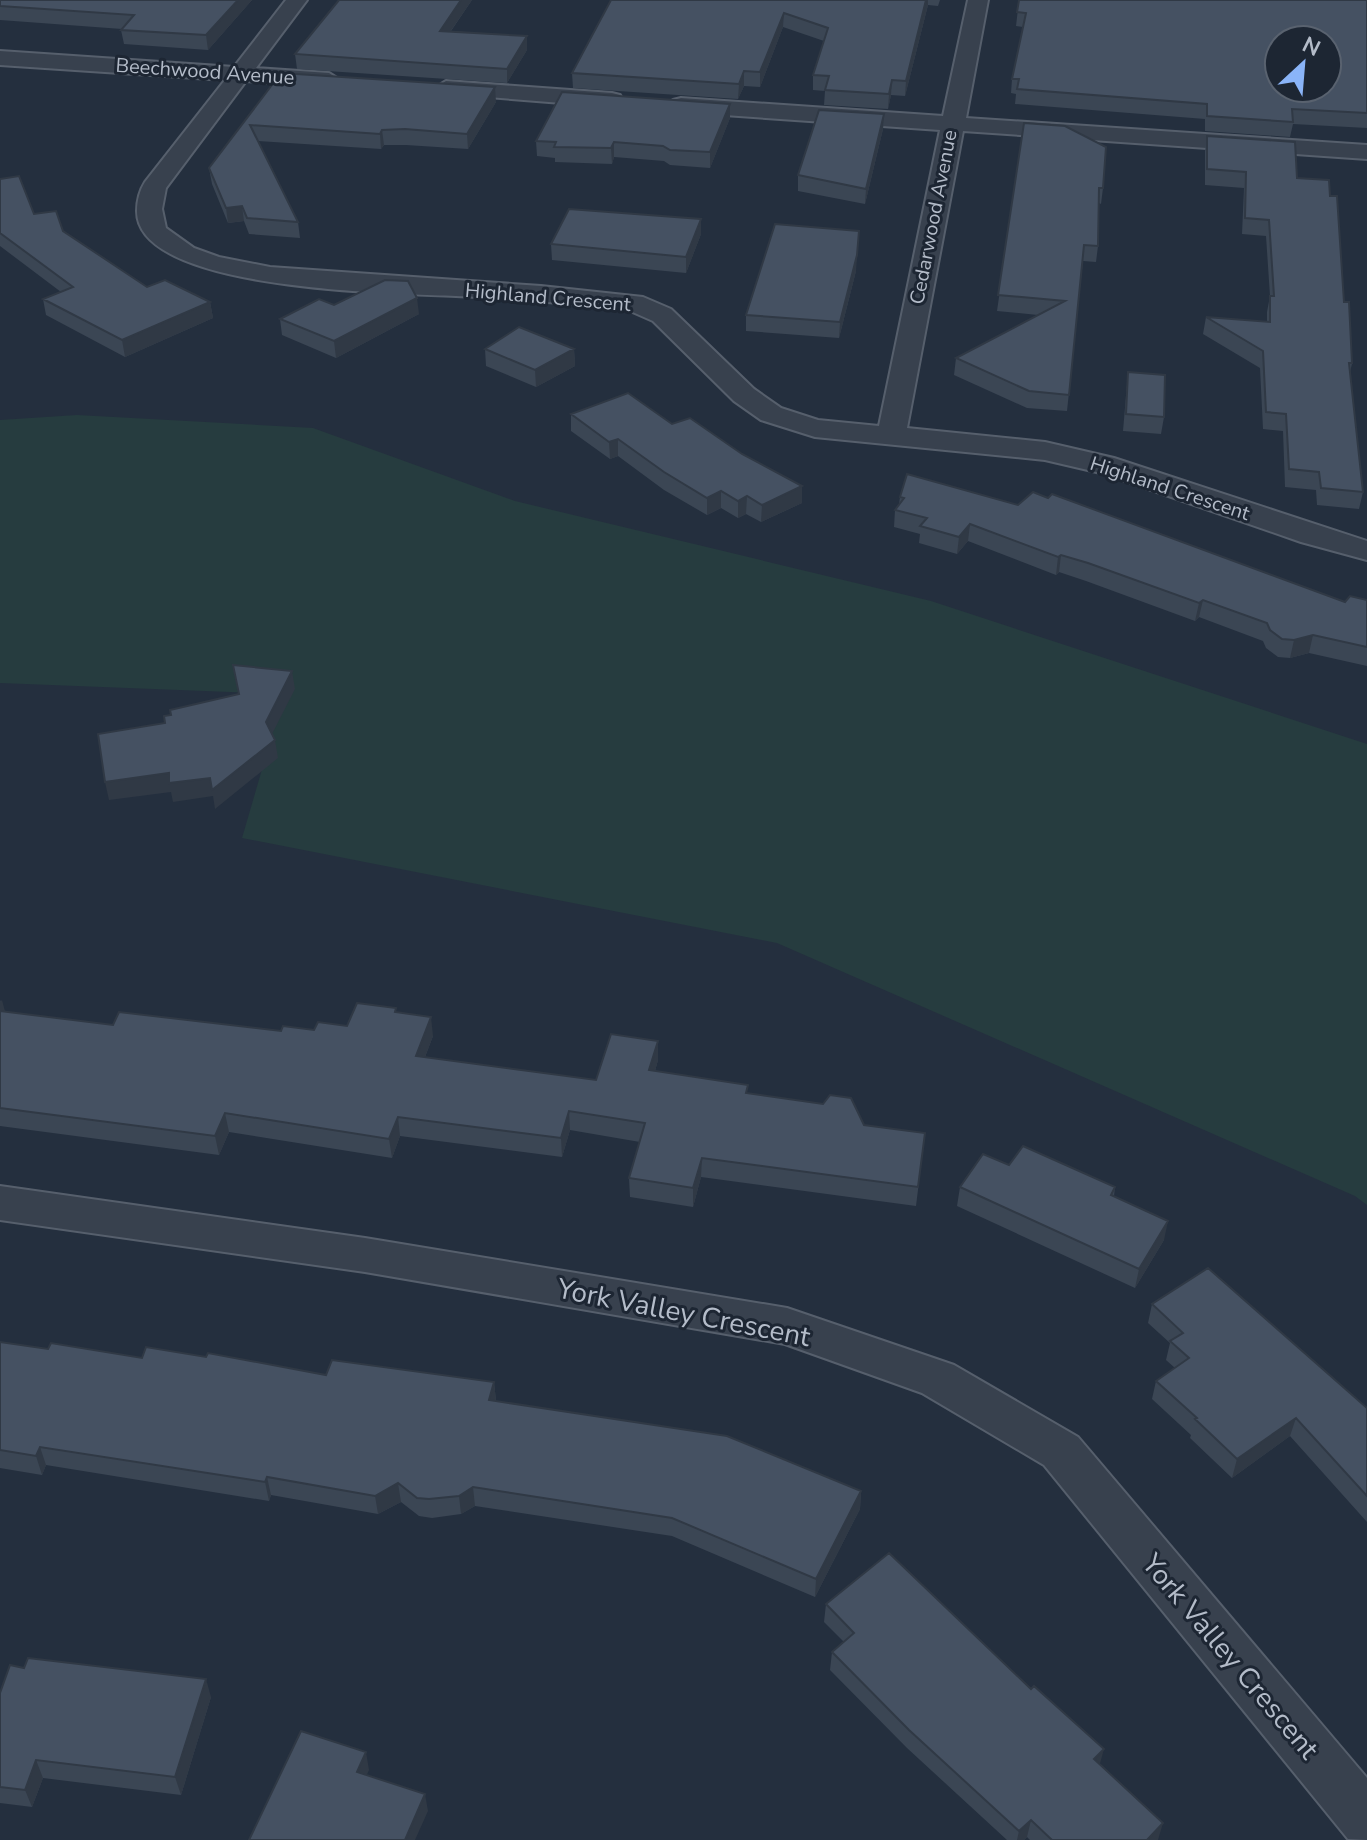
<svg xmlns="http://www.w3.org/2000/svg" width="1367" height="1840" font-family="'Nunito Sans',sans-serif">
  <style>
    .green { fill: #263c3f }
    .lines { fill: none; stroke-linecap: round; stroke-linejoin: round }
    .minor-casing { stroke: #565f6c; stroke-width: 4 }
    .minor { fill: #38414e; fill-rule: evenodd }
    .wall { fill: #3b4654 }
    .shaded-wall { fill: #303945 }
    .building { fill: #455162; stroke: #303945; stroke-width: 2; fill-rule: evenodd }
    .labels { text-anchor: middle; stroke-width: 6; stroke-linejoin: round; paint-order: stroke }
    .far-street-label { font-size: 20px; fill: #b4bcc9; stroke: #1d2633 }
    .near-street-label { font-size: 28px; fill: #b4bcc9; stroke: #1d2633 }
  </style>
  <rect width="100%" height="100%" fill="#242f3e"/>
  <path class="green" d="M77,415L313,428L515,501L931,601L1367,744V1205L1355,1196L777,943L242,838L284,694L0,683V420Z"/>
  <g class="lines">
    <g class="minor-casing">
      <path id="minor" d="M286,0H307L256,68L329,73L340,80L329,87L246,81L166,188L162,209L166,228L194,248L219,257L270,267L541,286L643,297L671,309L754,389L781,408L818,420L879,426L940,130L681,112L673,110L670,105L673,100L681,98L943,116L968,0H988L966,118L1367,145V159L963,131L907,428L1045,442L1114,458L1367,541V560L1301,542L1105,474L1045,460L815,437L761,420L734,401L653,321L628,310C578,304 528,300 477,297C417,293 137,295 137,211C137,200 140,190 145,182L225,80L0,65V51L234,67Z
        M446,81L612,93L620,95L623,100L620,105L612,107L438,93L435,88Z
        M0,1186L365,1238L787,1308L954,1365L1078,1437L1367,1778V1840L1348,1839L1044,1465L922,1393L785,1344L365,1272L0,1220Z"/>
    </g>
    <use href="#minor" class="minor"/>
  </g>
  <path class="wall" d="M0,0H252L208,50L124,44L121,30L122,29L0,20Z
    M472,0L451,31L527,36V50L507,83L297,69L295,54Z
    M611,0H940L938,6L928,5L905,96L891,95L888,109L824,105L825,91L813,90V75L824,41L783,27L760,87L744,86L738,99L573,88L572,73Z
    M1019,0H1367V128L1293,124L1290,137L1205,131V119L1015,104L1016,94L1011,93L1012,79L1023,27L1016,26Z
    M281,73L496,102L468,149L406,145H384L381,149L258,141L298,222L300,238L249,234L244,221L228,223L212,184L209,168Z
    M884,114L883,129L865,204L798,191V175Z
    M730,118L710,168L670,165L664,161L614,157L612,164L555,162V158L537,156L536,141Z
    M1024,123L1103,188L1101,204L1099,203L1098,246L1096,262L1083,261L1067,411L1027,408L954,375L956,358L1038,315L997,311Z
    M1207,136L1297,178L1344,302L1352,363L1350,373L1363,492L1359,509L1317,505L1316,490L1285,487L1283,431L1263,429L1260,368L1203,334L1206,317L1267,322V312L1270,296L1266,236L1242,234L1244,188L1205,185V151Z
    M0,179L34,214L63,231L147,287L210,302L213,318L125,357L46,315L43,299L61,292L0,246Z
    M701,234L686,273L552,260L551,244Z
    M856,271L839,338L746,331V315Z
    M334,305L419,314L336,358L282,335L280,319Z
    M485,349H574L575,366L536,387L486,366Z
    M1128,372L1164,417L1161,434L1123,431Z
    M571,414L672,424L802,503L761,522L746,514L738,518L721,508L707,515L664,490L618,456L610,459L571,431Z
    M900,497L1345,602L1367,600V666L1309,653L1290,658L1278,657L1266,648L1263,641L1199,617L1195,621L1086,581L1059,572L1056,575L968,541L957,554L919,543L920,534L894,527L895,510L899,504Z
    M0,1000L5,1012L113,1025L281,1031L314,1030L347,1026L397,1013L433,1036L425,1057L596,1080L658,1041V1060L655,1071L747,1093L864,1125L925,1133L916,1206L701,1177L693,1207L630,1197L629,1178L640,1142L570,1130L562,1157L400,1136L392,1158L229,1132L219,1155L0,1126Z
    M1009,1165L1115,1187L1114,1196L1164,1240L1135,1288L957,1206L960,1187Z
    M1152,1304L1367,1408V1522L1290,1436L1232,1478L1190,1438L1191,1435L1152,1399L1156,1381L1175,1368L1166,1360L1170,1343L1148,1323Z
    M0,1342L48,1349L326,1375L494,1382L496,1401L861,1491L860,1509L815,1597L672,1536L475,1506L461,1514L432,1518L419,1516L401,1502L378,1514L271,1495L269,1501L46,1465L42,1475L0,1468Z
    M826,1604L1100,1764L1158,1840H1030L1027,1837L1024,1840H1007L907,1748L830,1670L832,1652L844,1642L824,1622Z
    M0,1693L211,1697L181,1795L43,1778L32,1807L0,1803Z"/>
  <path class="shaded-wall" d="M238,0H252L208,50L206,35Z
    M461,0H472L441,45L440,31Z
    M926,0H928V5L905,96L906,81Z
    M784,13L783,27L760,87V72Z
    M527,36V50L507,83V69Z
    M744,71V86L738,99L739,84Z
    M892,80L891,95L888,109L889,94Z
    M495,87L496,102L468,149L467,134Z
    M730,104V118L710,168V152Z
    M884,114L883,129L865,204L866,189Z
    M382,130L384,145L381,149L380,134Z
    M614,142V157L612,164L611,148Z
    M242,206L244,221L228,223L226,208Z
    M701,219V234L686,273V257Z
    M859,231L856,271L839,338L840,322Z
    M417,298L419,314L336,358L334,341Z
    M210,302L213,318L125,357L122,340Z
    M574,349L575,366L536,387L535,370Z
    M618,439V456L610,459L609,442Z
    M802,486V503L761,522L762,505Z
    M721,491V508L707,515V498Z
    M747,496L746,514L738,518V501Z
    M970,524L968,541L957,554L959,537Z
    M1061,555L1059,572L1056,575L1058,557Z
    M1203,600L1199,617L1195,621L1199,603Z
    M1313,635L1309,653L1290,658L1294,640Z
    M292,671L295,689L269,740L266,722Z
    M275,740L278,758L215,809L213,796L173,802L171,792L109,800L105,782L169,773Z
    M2,1000L7,1019L0,1029V1002Z
    M431,1017L433,1036L418,1075L416,1056Z
    M658,1041V1060L650,1089L649,1070Z
    M569,1111L570,1130L562,1157L561,1138Z
    M225,1113L229,1132L219,1155L215,1136Z
    M398,1117L400,1136L392,1158L389,1139Z
    M702,1158L701,1177L693,1207V1188Z
    M1168,1221L1164,1240L1135,1288L1139,1269Z
    M494,1382L496,1401L489,1400Z
    M1296,1418L1290,1436L1232,1478L1237,1459Z
    M40,1447L46,1465L42,1475L36,1456Z
    M267,1477L271,1495L269,1501L265,1482Z
    M398,1483L401,1502L378,1514L375,1496Z
    M473,1487L475,1506L461,1514L459,1496Z
    M861,1491L860,1509L815,1597L816,1579Z
    M206,1679L211,1697L181,1795L175,1777Z
    M1104,1749L1099,1767L1094,1759Z
    M366,1752L369,1770L360,1790L357,1772Z
    M36,1760L43,1778L32,1807L25,1790Z
    M425,1794L428,1811L415,1840H405Z
    M1031,1820L1027,1837L1024,1840H1017L1019,1831Z
    M1163,1823L1158,1840H1147Z"/>
  <path class="building" d="M0,0H238L206,35L121,30L134,15L0,6Z
    M339,0H461L440,31L527,36L507,69L295,54Z
    M611,0H926L906,81L892,80L889,94L825,90L829,76L813,75L828,28L784,13L760,72L744,71L739,84L572,73Z
    M1019,0H1367V113L1292,109L1293,122L1207,116V104L1017,89L1019,79H1012L1026,13L1017,12ZM1279,40H1327V88H1279Z
    M281,73L495,87L467,134L405,129L382,130L380,134L250,125L298,222L247,218L242,206L226,208L209,168Z
    M562,92L730,104L710,152L670,150L663,146L614,142L611,148L554,147L556,142L536,141Z
    M819,110L884,114L866,189L798,175Z
    M1024,123L1065,126L1106,147L1103,188H1099L1098,246L1084,245L1069,395L1029,391L956,358L1065,301L998,295Z
    M1207,136L1295,142L1297,178L1329,180L1330,196H1337L1344,302H1349L1352,363H1349L1363,492L1321,488L1319,472L1289,469L1286,414L1266,412L1263,351L1206,317L1270,322V296H1274L1269,220L1245,218L1246,172L1207,169Z
    M19,176L34,214L56,211L63,231L147,287L165,280L210,302L122,340L43,299L73,287L0,233V179Z
    M569,209L701,219L686,257L551,244Z
    M775,224L859,231L857,255L840,322L746,315Z
    M385,280L408,281L417,298L334,341L280,319L319,299L334,305Z
    M519,327L574,349L535,370L485,349Z
    M1128,372L1165,375L1164,417L1126,414Z
    M628,393L672,424L690,418L742,454L802,486L762,505L747,496L738,501L721,491L707,498L664,472L618,439L609,442L571,414Z
    M907,474L1018,505L1033,492L1048,498L1052,494L1345,602L1350,596L1367,600V647L1313,635L1294,640L1282,639L1270,630L1267,623L1203,600L1199,603L1088,563L1061,555L1058,557L970,524L959,537L920,526L927,518L895,510L904,498L900,497Z
    M233,665L292,671L266,722L275,740L212,790L210,778L169,783V773L105,782L98,734L165,723L164,716L171,715L170,710L239,694Z
    M357,1003L396,1008L395,1012L431,1017L416,1056L596,1080L611,1034L658,1041L649,1070L748,1085L746,1093L823,1104L830,1095L851,1098L864,1125L925,1133L918,1187L702,1158L693,1188L629,1178L645,1123L569,1111L561,1138L398,1117L389,1139L225,1113L215,1136L0,1108V1011L113,1025L119,1012L281,1031L283,1026L314,1030L318,1022L347,1026Z
    M1023,1146L1115,1187L1111,1195L1168,1221L1139,1269L960,1187L983,1154L1009,1165Z
    M1208,1268L1367,1408V1496L1296,1418L1237,1459L1195,1419L1197,1418L1156,1381L1189,1358L1170,1341L1183,1333L1152,1304Z
    M0,1342L48,1349L51,1343L142,1358L146,1347L206,1357L208,1353L326,1375L332,1360L494,1382L489,1400L727,1436L861,1491L816,1579L672,1518L473,1487L459,1496L429,1499L417,1498L398,1483L375,1496L267,1477L265,1482L40,1447L36,1456L0,1450Z
    M889,1553L1031,1689L1034,1686L1104,1749L1094,1759L1163,1823L1147,1840H1052L1031,1820L1019,1831L909,1730L832,1652L854,1633L826,1604Z
    M28,1658L206,1679L175,1777L36,1760L25,1790L0,1787V1693L10,1665L24,1668Z
    M301,1731L366,1752L357,1772L425,1794L405,1840H249Z"/>
  <g class="labels">
    <g class="far-street-label">
      <text transform="translate(205 71) rotate(4)" y="7">Beechwood Avenue</text>
      <text transform="translate(933 217) rotate(-79)" y="7">Cedarwood Avenue</text>
      <text transform="translate(548 297) rotate(5)" y="7">Highland Crescent</text>
      <text transform="translate(1170 488) rotate(18)" y="7">Highland Crescent</text>
    </g>
    <g class="near-street-label">
      <text transform="translate(684 1312) rotate(11)" y="10">York Valley Crescent</text>
      <text transform="translate(1231 1656) rotate(50)" y="10">York Valley Crescent</text>
    </g>
  </g>
  <g transform="translate(1303 64) rotate(26)"><circle r="38" fill="#1d2633" stroke="#59626f" stroke-width="2"/>
  <path d="M0-6L14 30L0 20L-14 30Z" fill="#8ab4f8"/>
  <text y="-12" font-size="22" font-weight="bold" text-anchor="middle" fill="#b4bcc9">N</text>
  </g>
</svg>
